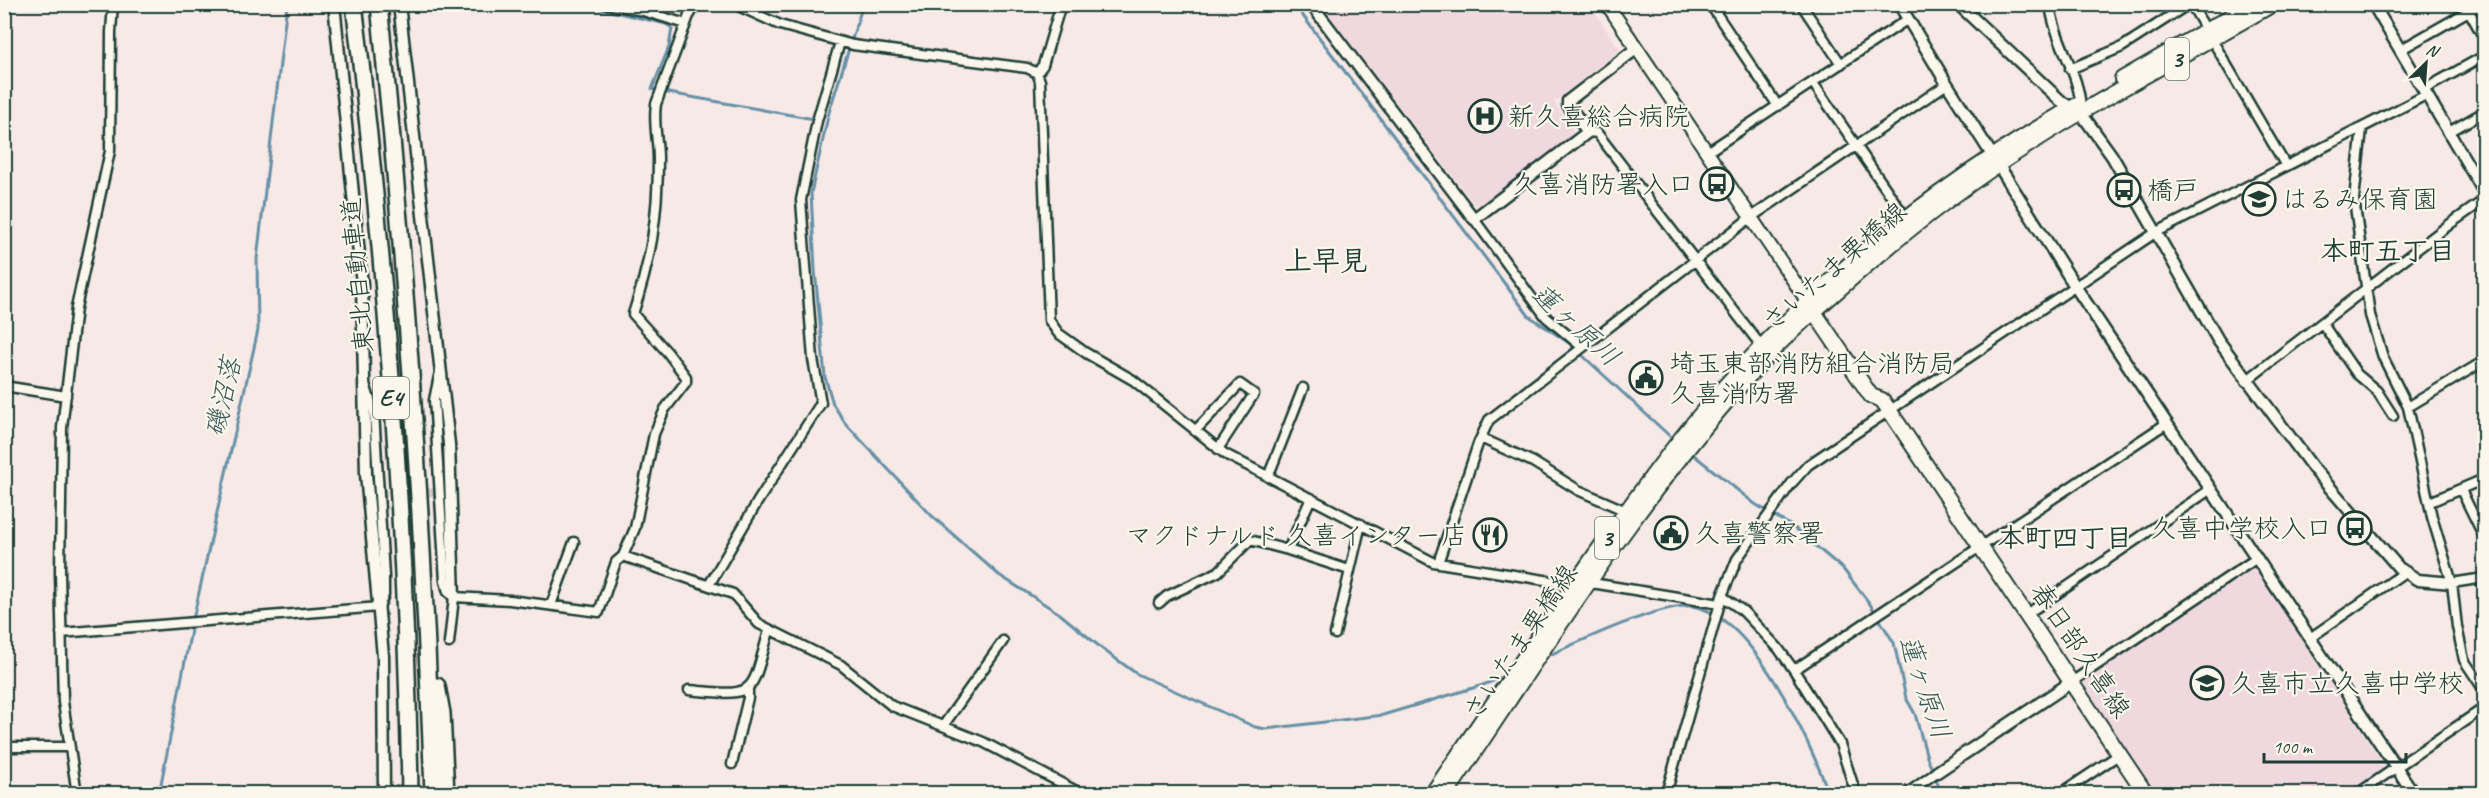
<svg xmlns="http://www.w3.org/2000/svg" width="2489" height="798" font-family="Caveat,'Klee One',sans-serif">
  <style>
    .built { fill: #f0d8df }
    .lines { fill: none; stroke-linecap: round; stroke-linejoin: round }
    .stream { stroke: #6690a6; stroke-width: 3 }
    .minor-tunnel { stroke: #cbc7c2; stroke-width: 8; stroke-dasharray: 8 4; stroke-linecap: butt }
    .minor-casing { stroke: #1f3d34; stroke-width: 13 }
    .tertiary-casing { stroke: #1f3d34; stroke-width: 15 }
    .secondary-casing { stroke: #1f3d34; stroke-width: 16 }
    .primary-casing { stroke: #1f3d34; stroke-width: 18 }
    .motorway-casing { stroke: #1f3d34; stroke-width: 20 }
    .minor { stroke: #fbf7ec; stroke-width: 8 }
    .tertiary { stroke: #fbf7ec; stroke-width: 10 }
    .secondary { stroke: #fbf7ec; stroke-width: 12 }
    .primary { stroke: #fbf7ec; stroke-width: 14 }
    .motorway { stroke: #fbf7ec; stroke-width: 15 }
    .labels { text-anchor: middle; stroke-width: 4.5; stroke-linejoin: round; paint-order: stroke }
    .shield { fill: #fbf7ec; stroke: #61756b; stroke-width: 1.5 }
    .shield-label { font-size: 24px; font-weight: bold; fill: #1f3d34 }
    .poi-label { font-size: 26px; fill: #1f3d34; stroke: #fbf7ec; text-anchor: start }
    .street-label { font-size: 26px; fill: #1f3d34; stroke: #fbf7ec }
    .neighbourhood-label { font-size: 27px; font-weight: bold; fill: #1f3d34; stroke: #fbf7ec }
    .water-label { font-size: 27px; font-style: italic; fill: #37595a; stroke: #fbf7ec }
    .quarter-label { font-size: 28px; font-weight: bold; fill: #1f3d34; stroke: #fbf7ec }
  </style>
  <rect width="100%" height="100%" fill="#f6e9e6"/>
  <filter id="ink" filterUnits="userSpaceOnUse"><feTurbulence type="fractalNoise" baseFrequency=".0167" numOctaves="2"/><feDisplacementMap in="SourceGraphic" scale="12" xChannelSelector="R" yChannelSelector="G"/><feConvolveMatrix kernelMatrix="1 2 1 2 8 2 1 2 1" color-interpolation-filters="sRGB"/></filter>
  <g filter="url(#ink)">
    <path class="built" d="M1321,5H1590L1620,50L1554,102L1573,130L1571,136L1480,205L1474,204Z
      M2249,568L2257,571L2384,765L2380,773L2350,793H2155L2085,687L2082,679Z"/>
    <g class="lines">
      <path class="stream" d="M580,4L666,24L672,28L669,47L652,89L655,90
        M863,4L829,112L811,193L815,270L825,377L833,404L845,423L932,516L999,575L1060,614L1105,651L1137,674L1255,727L1266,729L1383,715L1483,685L1507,675
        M1294,4L1529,316L1569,343L1675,441
        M663,92L814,119
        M1690,452L1755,504L1793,527L1843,569L1870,604L1894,643L1906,698L1915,714L1927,757L1942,794
        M1543,658C1574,644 1659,604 1689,606C1751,610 1810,742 1829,794
        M159,794L194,615L258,330L257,259L287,4"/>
      <path class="minor-tunnel" d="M379,494L439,492"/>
      <g class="minor-casing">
        <path id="minor" d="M608,4L643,11L686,24
          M734,4L780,25L853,45L1027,68L1037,73L1040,81L1049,320L1058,333L1086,353L1133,380L1225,454L1433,562L1557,582L1598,584L1720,604
          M1710,4L1778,106
          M1801,4L1841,64
          M2050,4C2054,41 2080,73 2081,110
          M2191,4L2286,166
          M2465,4L2484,38
          M2377,11L2387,4
          M2400,50L2481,4
          M2070,69L2122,47L2189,4
          M1037,73L1043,65L1061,4
          M1813,83L1906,218
          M2423,90L2484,56
          M2362,129L2354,199L2370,315L2383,357L2408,407L2432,517L2452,583L2457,627L2464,660L2484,690
          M1588,132L1597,133L1762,347
          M2449,132L2484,112
          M1706,153L1908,19
          M1474,219L1546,317L1582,347
          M2322,323L2357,374L2377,391L2393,416
          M439,376L434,400L435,414L445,581L448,592L454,597L510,600L599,612L616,562L623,556L635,528L654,434L665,409L686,382V377L668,353L633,314C651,259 658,217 658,159C658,140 653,123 656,104L690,13
          M2246,381L2450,224L2484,200
          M4,386L66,396
          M2408,407L2484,361
          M1195,431L1240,384L1254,394L1218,449
          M1481,438L1533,462L1578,490L1626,511
          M1268,477L1303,388
          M2461,490L2484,537
          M1311,498L1288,550L1349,570
          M2430,502L2484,479
          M623,556L733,594L759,624L841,665L892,706L983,742L1082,794
          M1438,563L1478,444L1489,420L1750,218L1947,84
          M2452,583L2484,578
          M709,585L758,501L821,403L813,359L801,200L817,121L840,42
          M1722,596L1743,611L1778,648L1794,670L1840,744L1856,794
          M1159,603L1167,596L1218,572L1250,540L1288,550
          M551,605L574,542
          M2027,614L2211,489
          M61,633L379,607L384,595V576L374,412L366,387
          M1335,634L1361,524
          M2310,638L2405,572
          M449,643L454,597
          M1794,670L2167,423
          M2073,681L2257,558
          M689,690C759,697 750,695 769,631
          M943,726L1003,641
          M4,747H69
          M732,764L748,698V689
          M77,794L63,702L60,572L62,428L76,308L110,151L111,32L113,4
          M1666,794L1722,596L1737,559L1791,484L1808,465L2155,233L2426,95
          M1906,794L1937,772
          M2060,794L2120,754
          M2357,794L2484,708"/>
      </g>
      <g class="tertiary-casing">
        <path id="tertiary" d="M334,4L362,284L366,474L383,656L384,794
          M399,4L449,444L454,597
          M1311,4L1474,219L1588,132L1568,105V101L1637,48
          M1899,4L1947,84L2075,286L2414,794
          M1958,4L2062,102L2081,113L2112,156L2218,340L2313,468L2399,568L2418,580L2452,583
          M2373,4L2484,192
          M690,13L693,4
          M1937,772L2073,681"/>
      </g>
      <g class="secondary-casing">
        <path id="secondary" d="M1607,4L1808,302"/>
      </g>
      <g class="primary-casing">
        <path id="primary" d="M2122,79L2252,4
          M1810,306L1871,396L1882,400L1889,410L2146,794
          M1432,794C1487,713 1541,632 1597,552C1638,495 1679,437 1726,385C1826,273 1947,179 2077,105
          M1446,794C1548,644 1643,489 1767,356C1788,334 1812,313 1835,293C1895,239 1957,190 2025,147C2105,95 2190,52 2273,4"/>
      </g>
      <g class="motorway-casing">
        <path id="motorway" d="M354,4C386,266 406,530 410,794
          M379,4C406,267 424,530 433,794
          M437,686L442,713L446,794"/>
      </g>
      <use href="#minor" class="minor"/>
      <use href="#tertiary" class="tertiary"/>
      <use href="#secondary" class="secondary"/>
      <use href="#primary" class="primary"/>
      <use href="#motorway" class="motorway"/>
    </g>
  </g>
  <defs>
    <g id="hospital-ring" transform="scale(1.725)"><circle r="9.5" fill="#fbf7ec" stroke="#1f3d34" stroke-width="1.5"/><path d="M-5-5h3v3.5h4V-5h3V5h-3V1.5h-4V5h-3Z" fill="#1f3d34"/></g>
    <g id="bus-ring" transform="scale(1.725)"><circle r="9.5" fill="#fbf7ec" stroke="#1f3d34" stroke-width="1.5"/><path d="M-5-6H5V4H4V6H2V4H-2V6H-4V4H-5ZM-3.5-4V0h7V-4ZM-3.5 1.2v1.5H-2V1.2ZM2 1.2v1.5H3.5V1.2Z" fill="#1f3d34"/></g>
    <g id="school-ring" transform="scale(1.725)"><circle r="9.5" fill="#fbf7ec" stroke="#1f3d34" stroke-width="1.5"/><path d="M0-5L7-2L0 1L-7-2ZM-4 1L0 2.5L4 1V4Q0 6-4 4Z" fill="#1f3d34"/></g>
    <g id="civic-ring" transform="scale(1.725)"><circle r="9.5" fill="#fbf7ec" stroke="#1f3d34" stroke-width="1.5"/><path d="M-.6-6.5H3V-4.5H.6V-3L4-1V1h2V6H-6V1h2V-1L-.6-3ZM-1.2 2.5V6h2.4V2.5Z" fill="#1f3d34"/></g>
    <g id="restaurant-ring" transform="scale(1.725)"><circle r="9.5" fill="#fbf7ec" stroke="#1f3d34" stroke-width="1.5"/><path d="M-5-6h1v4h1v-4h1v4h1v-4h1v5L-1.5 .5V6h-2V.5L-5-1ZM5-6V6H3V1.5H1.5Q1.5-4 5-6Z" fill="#1f3d34"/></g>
  </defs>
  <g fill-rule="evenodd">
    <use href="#hospital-ring" x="1485" y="116"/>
    <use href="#bus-ring" x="1717" y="184"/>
    <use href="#bus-ring" x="2124" y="190"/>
    <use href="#school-ring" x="2259" y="199"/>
    <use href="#civic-ring" x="1646" y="378"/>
    <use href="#bus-ring" x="2355" y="528"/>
    <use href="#civic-ring" x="1671" y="533"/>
    <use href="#restaurant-ring" x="1490" y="535"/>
    <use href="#school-ring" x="2207" y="683"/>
  </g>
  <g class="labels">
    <g class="shield">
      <rect x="2165" y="38" width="24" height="42" rx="4.5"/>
      <rect x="373" y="377" width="36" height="42" rx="4.5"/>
      <rect x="1595" y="517" width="24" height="42" rx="4.5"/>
    </g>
    <g class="shield-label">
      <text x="2177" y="67">3</text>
      <text x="391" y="406">E4</text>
      <text x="1607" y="546">3</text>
    </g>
    <g class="poi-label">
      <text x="1508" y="125">新久喜総合病院</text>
      <text x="1694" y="193" text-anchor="end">久喜消防署入口</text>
      <text x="2147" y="199">橋戸</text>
      <text x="2282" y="208">はるみ保育園</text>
      <text x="1669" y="372">埼玉東部消防組合消防局<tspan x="1669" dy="30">久喜消防署</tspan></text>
      <text x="2332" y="537" text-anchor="end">久喜中学校入口</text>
      <text x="1694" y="542">久喜警察署</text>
      <text x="1467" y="544" text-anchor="end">マクドナルド 久喜インター店</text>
      <text x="2230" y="692">久喜市立久喜中学校</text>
    </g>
    <g class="street-label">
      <text transform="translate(1834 266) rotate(-41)" y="9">さいたま栗橋線</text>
      <text transform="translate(357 275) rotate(-95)" y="9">東北自動車道</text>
      <text transform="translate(1520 642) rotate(-56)" y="9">さいたま栗橋線</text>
      <text transform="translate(2081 650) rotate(56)" y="9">春日部久喜線</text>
    </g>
    <g class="neighbourhood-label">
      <text x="2388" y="260">本町五丁目</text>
      <text x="2065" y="547">本町四丁目</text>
    </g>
    <g class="water-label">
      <text transform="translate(1576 325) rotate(42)" y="9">蓮ヶ原川</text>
      <text transform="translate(223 397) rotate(-77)" y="9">磯沼落</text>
      <text transform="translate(1925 687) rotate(71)" y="9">蓮ヶ原川</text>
    </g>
    <g class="quarter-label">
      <text x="1326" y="270">上早見</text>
    </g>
  </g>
  <rect width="2489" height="798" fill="none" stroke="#fbf7ec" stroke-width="24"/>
  <rect x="12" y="12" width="2465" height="774" fill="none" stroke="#1f3d34" stroke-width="2" filter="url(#ink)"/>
  <g transform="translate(2426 63) rotate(25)" stroke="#fbf7ec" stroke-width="4.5" paint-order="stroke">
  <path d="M0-4.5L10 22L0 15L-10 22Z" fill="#1f3d34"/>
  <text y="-9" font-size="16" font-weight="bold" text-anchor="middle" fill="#1f3d34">N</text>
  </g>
  <path d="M2264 753v9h142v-9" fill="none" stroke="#1f3d34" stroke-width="3"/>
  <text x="2273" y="753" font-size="18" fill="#1f3d34" stroke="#fbf7ec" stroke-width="4.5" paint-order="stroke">100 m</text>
</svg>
